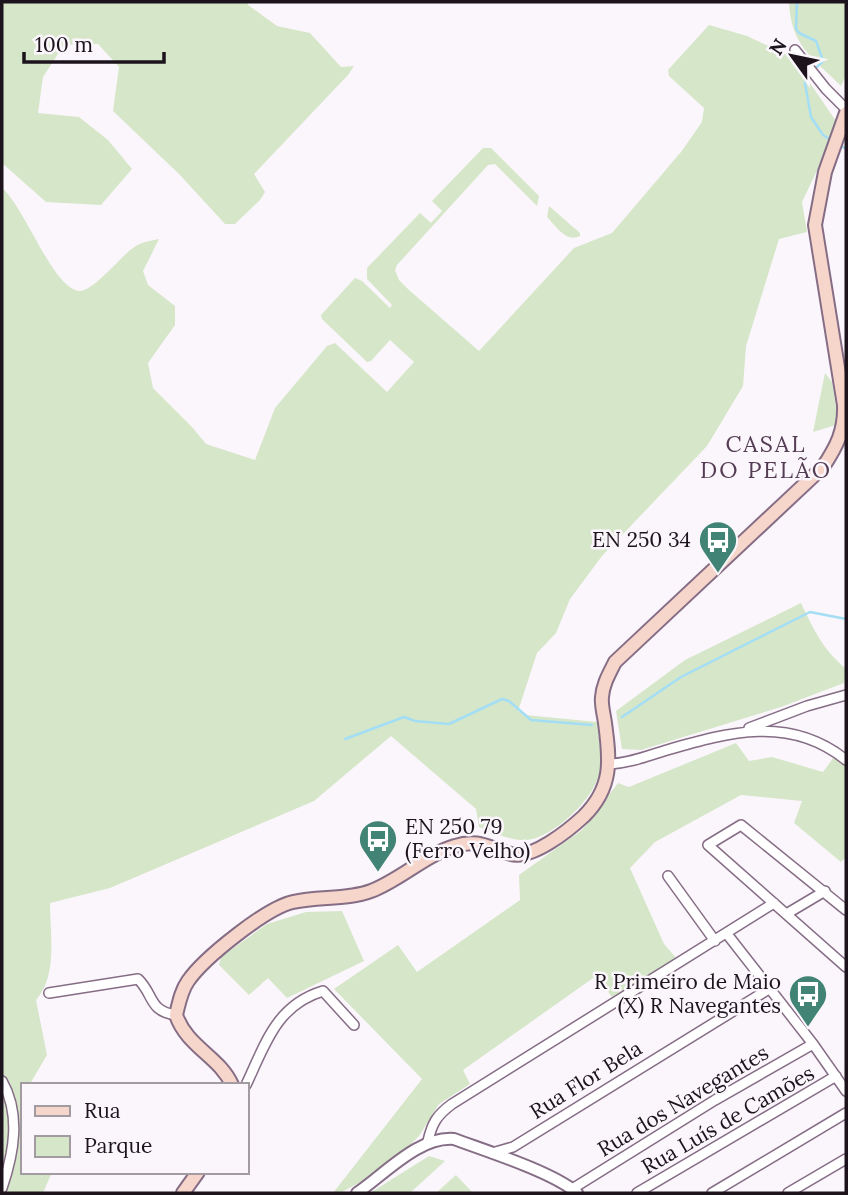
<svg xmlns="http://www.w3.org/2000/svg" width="848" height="1195" font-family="Lora,serif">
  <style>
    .green { fill: #d6e6c9 }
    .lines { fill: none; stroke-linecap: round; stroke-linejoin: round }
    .stream { stroke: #a3def5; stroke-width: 2.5 }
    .minor-casing { stroke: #866d86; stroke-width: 12 }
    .tertiary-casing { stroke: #866d86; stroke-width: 14 }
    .secondary-casing { stroke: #866d86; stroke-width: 16 }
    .minor { stroke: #fff; stroke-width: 9 }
    .tertiary { stroke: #fff; stroke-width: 10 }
    .secondary { stroke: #f6d6ca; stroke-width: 12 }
    .labels { text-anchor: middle; stroke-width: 5; stroke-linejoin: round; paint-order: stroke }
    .poi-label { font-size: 21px; fill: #1c131c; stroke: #fbf6fb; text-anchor: end }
    .street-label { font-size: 21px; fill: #1c131c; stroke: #fbf6fb }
    .neighbourhood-label { font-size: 23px; letter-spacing: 2px; fill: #543d54; stroke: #fbf6fb }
  </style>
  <rect width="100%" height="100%" fill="#fbf6fb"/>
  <path class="green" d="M2,2H248V5L277,26L310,33L341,67L354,66L348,75L254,174L265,192L260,200L235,224H225L179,174L113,111L119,67L98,44L64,45L43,77L38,113L79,117L108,140L132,169L101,205L46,202L2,163Z
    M789,2H846V75L841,86C812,57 791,46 789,2Z
    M709,25L747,36L792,57L836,121L822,160L802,202L807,232L779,239L746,346L743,386L707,446L602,556L570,599L556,633L537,653L518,711L525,715L597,722C598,736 602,752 601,766C599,795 555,837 527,840C511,841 494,833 479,827L476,809L391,736L314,801L110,888L50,903C50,934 58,975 36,1000L47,1055L31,1082L32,1085H23V1172H52L43,1193H2V188C26,209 52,287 79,291C93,292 121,256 133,248C141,242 149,241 159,239L143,271L148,285L175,306V325L148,363L153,388L192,427L206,444L255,460L275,408L327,346L335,343L387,392L414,362L390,340L371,361L367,362L322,319L321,315L355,278L362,281L390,308L392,305L367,279V268L420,213L431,223L442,211L432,201L483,148H491L539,196L537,206L495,164L488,165L397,265L395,270L399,280L409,290L479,351L574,248L612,233L681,152L702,122L704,108L669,76L668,70Z
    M549,206L580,233V236C566,243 556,226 547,217Z
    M825,373L832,382L839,424L813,432Z
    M801,603C815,632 822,648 846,669L844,683L781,707L641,750L622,749L616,711L685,660Z
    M736,743L749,761L772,757L823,772L834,757L846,767V857L841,862L794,823L802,801L741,795L655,842L630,868L664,944L677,959L612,997L596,976L463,1070L470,1084L439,1104L419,1136L387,1168L340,1193H333L422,1079L334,989L398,945L417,972L520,900L519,875L582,830L618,783L629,787Z
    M342,911L364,961L287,998L268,978L249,995L219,965L221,957L267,924L306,912Z
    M429,1156L445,1161L410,1193H370Z
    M456,1175L473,1193H436Z"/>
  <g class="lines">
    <path class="stream" d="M797,2L796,29L799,33L816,41L823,61L807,77L805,83L811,117L823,135L831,140
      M840,145L846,149
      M622,717L681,677L810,612L846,619
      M345,739L404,717L415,721L449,724L502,699L509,701L531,720L592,725"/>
    <g class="minor-casing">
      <path id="minor" d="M795,50L826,89L846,109
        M749,728L807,706L846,695
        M610,764C630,763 647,756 667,750C729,732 790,715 846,760
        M668,876L715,941
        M846,910L741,825L708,845L846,967
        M788,913L825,891
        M727,934L813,1044L846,1091
        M49,993L138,979C154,994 148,1011 176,1015
        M2,1081C21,1114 14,1153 2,1188
        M246,1085C265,1045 276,1005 323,991L354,1025
        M428,1141C432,1123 437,1115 452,1104L774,903
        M492,1153L513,1147L769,989
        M572,1189L715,1100L813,1044
        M637,1193L836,1076
        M712,1193L846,1113
        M788,1193L846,1159"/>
    </g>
    <g class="tertiary-casing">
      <path id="tertiary" d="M357,1193C385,1174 419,1136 454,1139C486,1151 553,1172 577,1193"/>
    </g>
    <g class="secondary-casing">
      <path id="secondary" d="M232,1085C220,1057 187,1047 176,1015C179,1003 181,991 188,981C204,958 266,908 293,902C318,896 347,900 371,891C400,880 425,855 455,846C479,838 490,849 511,854C532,860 569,830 584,816C613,787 610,760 605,723C604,715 601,705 602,697C603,684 609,674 615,662L823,467C837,446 845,430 844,405L815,225L825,172L846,113
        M183,1193L198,1172"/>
    </g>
    <use href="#minor" class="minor"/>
    <use href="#tertiary" class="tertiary"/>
    <use href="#secondary" class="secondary"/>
  </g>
  <defs>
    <g id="bus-pin" transform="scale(2.0125)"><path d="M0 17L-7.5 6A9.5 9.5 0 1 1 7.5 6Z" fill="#418475" stroke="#fbf6fb"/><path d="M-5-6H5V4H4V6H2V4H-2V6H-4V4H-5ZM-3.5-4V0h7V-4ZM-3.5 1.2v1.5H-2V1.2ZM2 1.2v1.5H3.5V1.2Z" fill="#fff"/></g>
  </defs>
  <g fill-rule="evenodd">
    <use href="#bus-pin" x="718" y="540"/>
    <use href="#bus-pin" x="378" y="839"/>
    <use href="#bus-pin" x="808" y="994"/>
  </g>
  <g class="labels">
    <g class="poi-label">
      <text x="691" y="547">EN 250 34</text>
      <text x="405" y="834" text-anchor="start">EN 250 79<tspan x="405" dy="24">(Ferro Velho)</tspan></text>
      <text x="781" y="989">R Primeiro de Maio<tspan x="781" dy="24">(X) R Navegantes</tspan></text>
    </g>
    <g class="street-label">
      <text transform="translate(586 1080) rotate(-32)" y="7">Rua Flor Bela</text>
      <text transform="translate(683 1101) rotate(-31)" y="7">Rua dos Navegantes</text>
      <text transform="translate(728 1120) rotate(-30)" y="7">Rua Luís de Camões</text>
    </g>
    <g class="neighbourhood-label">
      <text x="766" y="452">CASAL<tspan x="766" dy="26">DO PELÃO</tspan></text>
    </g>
  </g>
  <rect width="848" height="1195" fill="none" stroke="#1c131c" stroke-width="7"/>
  <rect x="21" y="1083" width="228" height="91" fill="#fbf6fb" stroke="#a29ba2" stroke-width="2"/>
  <rect x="35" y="1106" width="35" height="10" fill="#f6d6ca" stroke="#a29ba2" stroke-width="2"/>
  <text x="84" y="1118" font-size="21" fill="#1c131c">Rua</text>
  <rect x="35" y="1136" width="35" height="21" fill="#d6e6c9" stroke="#a29ba2" stroke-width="2"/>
  <text x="84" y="1153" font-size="21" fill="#1c131c">Parque</text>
  <g transform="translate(792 56) rotate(303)" stroke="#fbf6fb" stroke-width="5" paint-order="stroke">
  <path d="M0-5L12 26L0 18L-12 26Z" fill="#1c131c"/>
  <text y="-10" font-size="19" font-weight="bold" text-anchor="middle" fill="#1c131c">N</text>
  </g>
  <path d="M24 52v10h140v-10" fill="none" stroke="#1c131c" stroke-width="3.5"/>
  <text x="35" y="52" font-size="21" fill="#1c131c" stroke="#fbf6fb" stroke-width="5" paint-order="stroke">100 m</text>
</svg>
